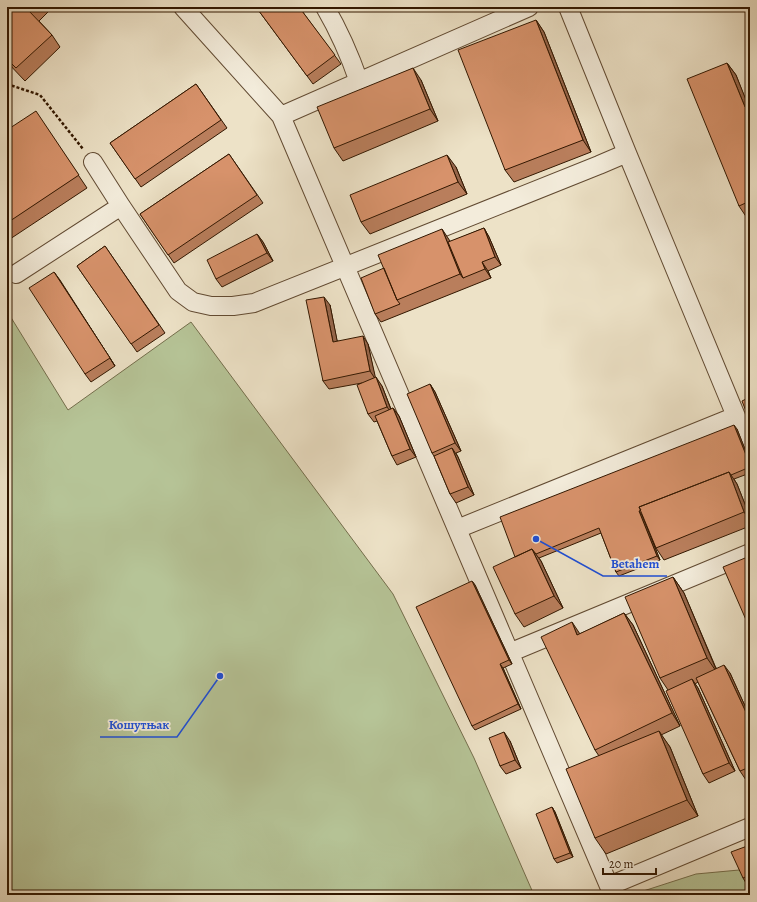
<svg xmlns="http://www.w3.org/2000/svg" width="757" height="902" font-family="Alegreya,serif">
  <style>
    .green { fill: #b6c497; stroke: #746e4c }
    .lines { fill: none; stroke-linecap: round; stroke-linejoin: round }
    .minor-casing { stroke: #614a32; stroke-width: 20 }
    .path { stroke: #321700; stroke-width: 2.5; stroke-dasharray: 3 2; stroke-linecap: butt }
    .minor { stroke: #f3ecdb; stroke-width: 18 }
    .wall { fill: #b97e5c; stroke: #321700 }
    .shaded-wall { fill: #96664b; stroke: #321700 }
    .building { fill: #d7926b; stroke: #321700 }
    .leader { fill: none; stroke: #1d4ed8; stroke-width: 1.5 }
    .callout-dot { fill: #1d4ed8; stroke: #f3ecdb; stroke-width: 1.5 }
    .callout-label { font-size: 13px; text-anchor: middle; font-weight: bold; fill: #1d4ed8; stroke: #f3ecdb; stroke-width: 3.5; stroke-linejoin: round; paint-order: stroke }
  </style>
  <rect width="100%" height="100%" fill="#ede2c7"/>
  <filter id="stains"><feTurbulence type="fractalNoise" baseFrequency=".005" numOctaves="4"/><feColorMatrix values="0 0 0 0 .2 0 0 0 0 .09 0 0 0 0 .02 0 0 0 .5 -.17"/></filter>
  <radialGradient id="worn" r=".72"><stop offset=".6" stop-color="#630" stop-opacity="0"/><stop offset="1" stop-color="#630" stop-opacity=".3"/></radialGradient>
  <path class="green" d="M7,311L68,410L191,322L393,594L474,758L534,895H7Z
    M750,869V895H631L696,874Z"/>
  <g class="lines">
    <g class="minor-casing">
      <path id="minor" d="M183,7L281,116L529,7
        M325,7C339,31 350,56 359,82
        M568,7L627,153L750,450
        M281,116L609,886L750,827
        M93,162L121,206L178,291L193,302L211,306H233L254,303L599,165L627,153
        M16,274L121,206
        M457,529L736,416
        M509,653L750,553"/>
    </g>
    <path class="path" d="M7,84L40,95L83,149"/>
    <use href="#minor" class="minor"/>
  </g>
  <path class="wall" d="M7,7H53L39,21L52,35L60,47L25,81L7,62Z
    M256,7H299L341,64L313,84Z
    M444,7H453L446,10Z
    M536,20L544,32L591,152L514,182L505,170Z
    M727,63L736,75L748,106L750,105V217L747,218L739,206Z
    M421,80L438,121L343,161L334,148Z
    M196,84L227,128L141,187L110,143Z
    M44,124L87,188L7,241V130Z
    M229,154L263,203L174,263L140,214Z
    M456,167L467,194L370,234L361,222Z
    M484,228L489,237L501,265L488,271L491,278L381,322L375,314L450,242Z
    M257,234L263,242L273,261L222,287L216,279Z
    M105,246L165,333L137,352L77,266Z
    M54,272L115,366L91,382L85,374Z
    M330,305L337,341L368,344L375,378L382,386L391,409L393,408L399,416L416,457L397,465L392,456L377,421L374,422L368,414L362,383L329,389L323,381Z
    M430,384L435,392L461,451L456,453L458,457L474,495L456,503L450,494L434,456L432,453Z
    M737,429L750,462V473L734,479L737,484L750,517V526L664,560L656,548L642,515L660,560L619,576L616,572L601,533L539,558L541,561L563,608L524,627L515,614V557Z
    M673,577L684,593L716,668L730,673L750,717V778L746,780L740,771L698,682L695,684L698,688L735,771L709,783L703,774L668,690L660,678Z
    M472,581L475,585L512,664L503,668L521,709L475,730L472,726Z
    M624,613L633,625L680,726L661,735L670,747L698,816L606,854L595,838L599,756L595,750L580,634Z
    M510,741L521,768L506,774L500,766Z
    M552,807L555,812L573,857L557,863L554,859Z
    M750,845V881L746,883L743,878Z"/>
  <path class="shaded-wall" d="M536,20L544,32L591,152L583,140Z
    M727,63L736,75L750,110L745,107Z
    M413,68L421,80L438,121L430,109Z
    M447,155L456,167L467,194L458,182Z
    M484,228L489,237L501,265L495,257Z
    M442,229L450,241L465,277L463,278L460,274Z
    M257,234L263,242L273,261L267,253Z
    M482,262L488,271L491,278L485,269Z
    M54,272L60,280L115,366L110,358Z
    M324,297L330,305L339,350L333,342Z
    M363,336L368,344L376,380L370,371Z
    M376,377L382,386L393,415L387,407Z
    M430,384L435,392L461,451L455,443Z
    M393,408L399,416L416,457L410,449Z
    M734,425L737,429L750,462V465Z
    M452,448L458,457L474,495L468,487Z
    M729,472L737,484L750,517V521L744,512Z
    M639,511L642,515L660,560L657,556Z
    M532,549L541,561L563,608L554,596Z
    M673,577L684,593L718,674L707,658Z
    M472,581L475,585L512,664L509,660Z
    M624,613L633,625L680,726L672,713Z
    M572,622L580,634L577,635Z
    M500,664L503,668L521,709L518,704Z
    M724,665L730,673L750,717V721Z
    M692,679L698,688L735,771L729,763Z
    M659,731L670,747L698,816L687,800Z
    M504,732L510,741L521,768L515,760Z
    M552,807L555,812L573,857L570,853Z"/>
  <path class="building" d="M7,7H32L28,10L52,35L16,68L7,59Z
    M256,7H299L335,55L307,76Z
    M536,20L583,140L505,170L458,50Z
    M727,63L745,107L750,105V201L739,206L687,79Z
    M413,68L430,109L334,148L317,107Z
    M196,84L221,120L135,179L110,143Z
    M36,111L79,175L7,223V130Z
    M229,154L257,195L168,255L140,214Z
    M447,155L458,182L361,222L350,195Z
    M484,228L495,257L482,262L485,269L463,278L448,242Z
    M442,229L460,274L397,300L378,255Z
    M257,234L267,253L216,279L207,260Z
    M105,246L159,325L131,344L77,266Z
    M384,268L397,300L400,304L375,314L361,278Z
    M54,272L110,358L85,374L29,288Z
    M324,297L333,342L363,336L370,371L323,381L306,300Z
    M376,377L387,407L368,414L357,385Z
    M430,384L455,443L432,453L407,394Z
    M750,397V419H749L742,401Z
    M393,408L410,449L392,456L375,416Z
    M734,425L750,465V467L731,475L729,472L639,507L641,510L639,511L657,556L616,572L599,528L536,554L532,549L515,557L500,517Z
    M452,448L468,487L450,494L434,456Z
    M729,472L744,512L656,548L639,507Z
    M532,549L554,596L515,614L493,567Z
    M750,556V629L723,567Z
    M673,577L707,658L660,678L625,597Z
    M472,581L509,660L500,664L518,704L472,726L416,607Z
    M624,613L672,713L595,750L541,637L572,622L577,635Z
    M724,665L750,721V767L740,771L696,678Z
    M692,679L729,763L703,774L666,691Z
    M659,731L687,800L595,838L566,769Z
    M504,732L515,760L500,766L489,738Z
    M552,807L570,853L554,859L536,814Z
    M750,845V875L743,878L731,852Z"/>
  <path class="leader" d="M536 539L603 576H667M220 676L177 737H100"/>
  <g class="callout-dot">
    <circle cx="536" cy="539" r="4"/>
    <circle cx="220" cy="676" r="4"/>
  </g>
  <g class="callout-label">
    <text x="635" y="568">Betahem</text>
    <text x="139" y="729">Кошутњак</text>
  </g>
  <rect width="757" height="902" fill="none" stroke="#ede2c7" stroke-width="24"/>
  <rect x="8" y="8" width="741" height="886" fill="none" stroke="#321700" stroke-width="2"/>
  <rect x="12" y="12" width="733" height="878" fill="none" stroke="#321700"/>
  <path d="M603 868v6h53v-6" fill="none" stroke="#321700" stroke-width="2"/>
  <text x="609" y="868" font-size="12" fill="#321700" stroke="#f3ecdb" stroke-width="3" paint-order="stroke">20 m</text>
  <rect width="100%" height="100%" filter="url(#stains)"/>
  <rect width="100%" height="100%" fill="url(#worn)"/>
</svg>
